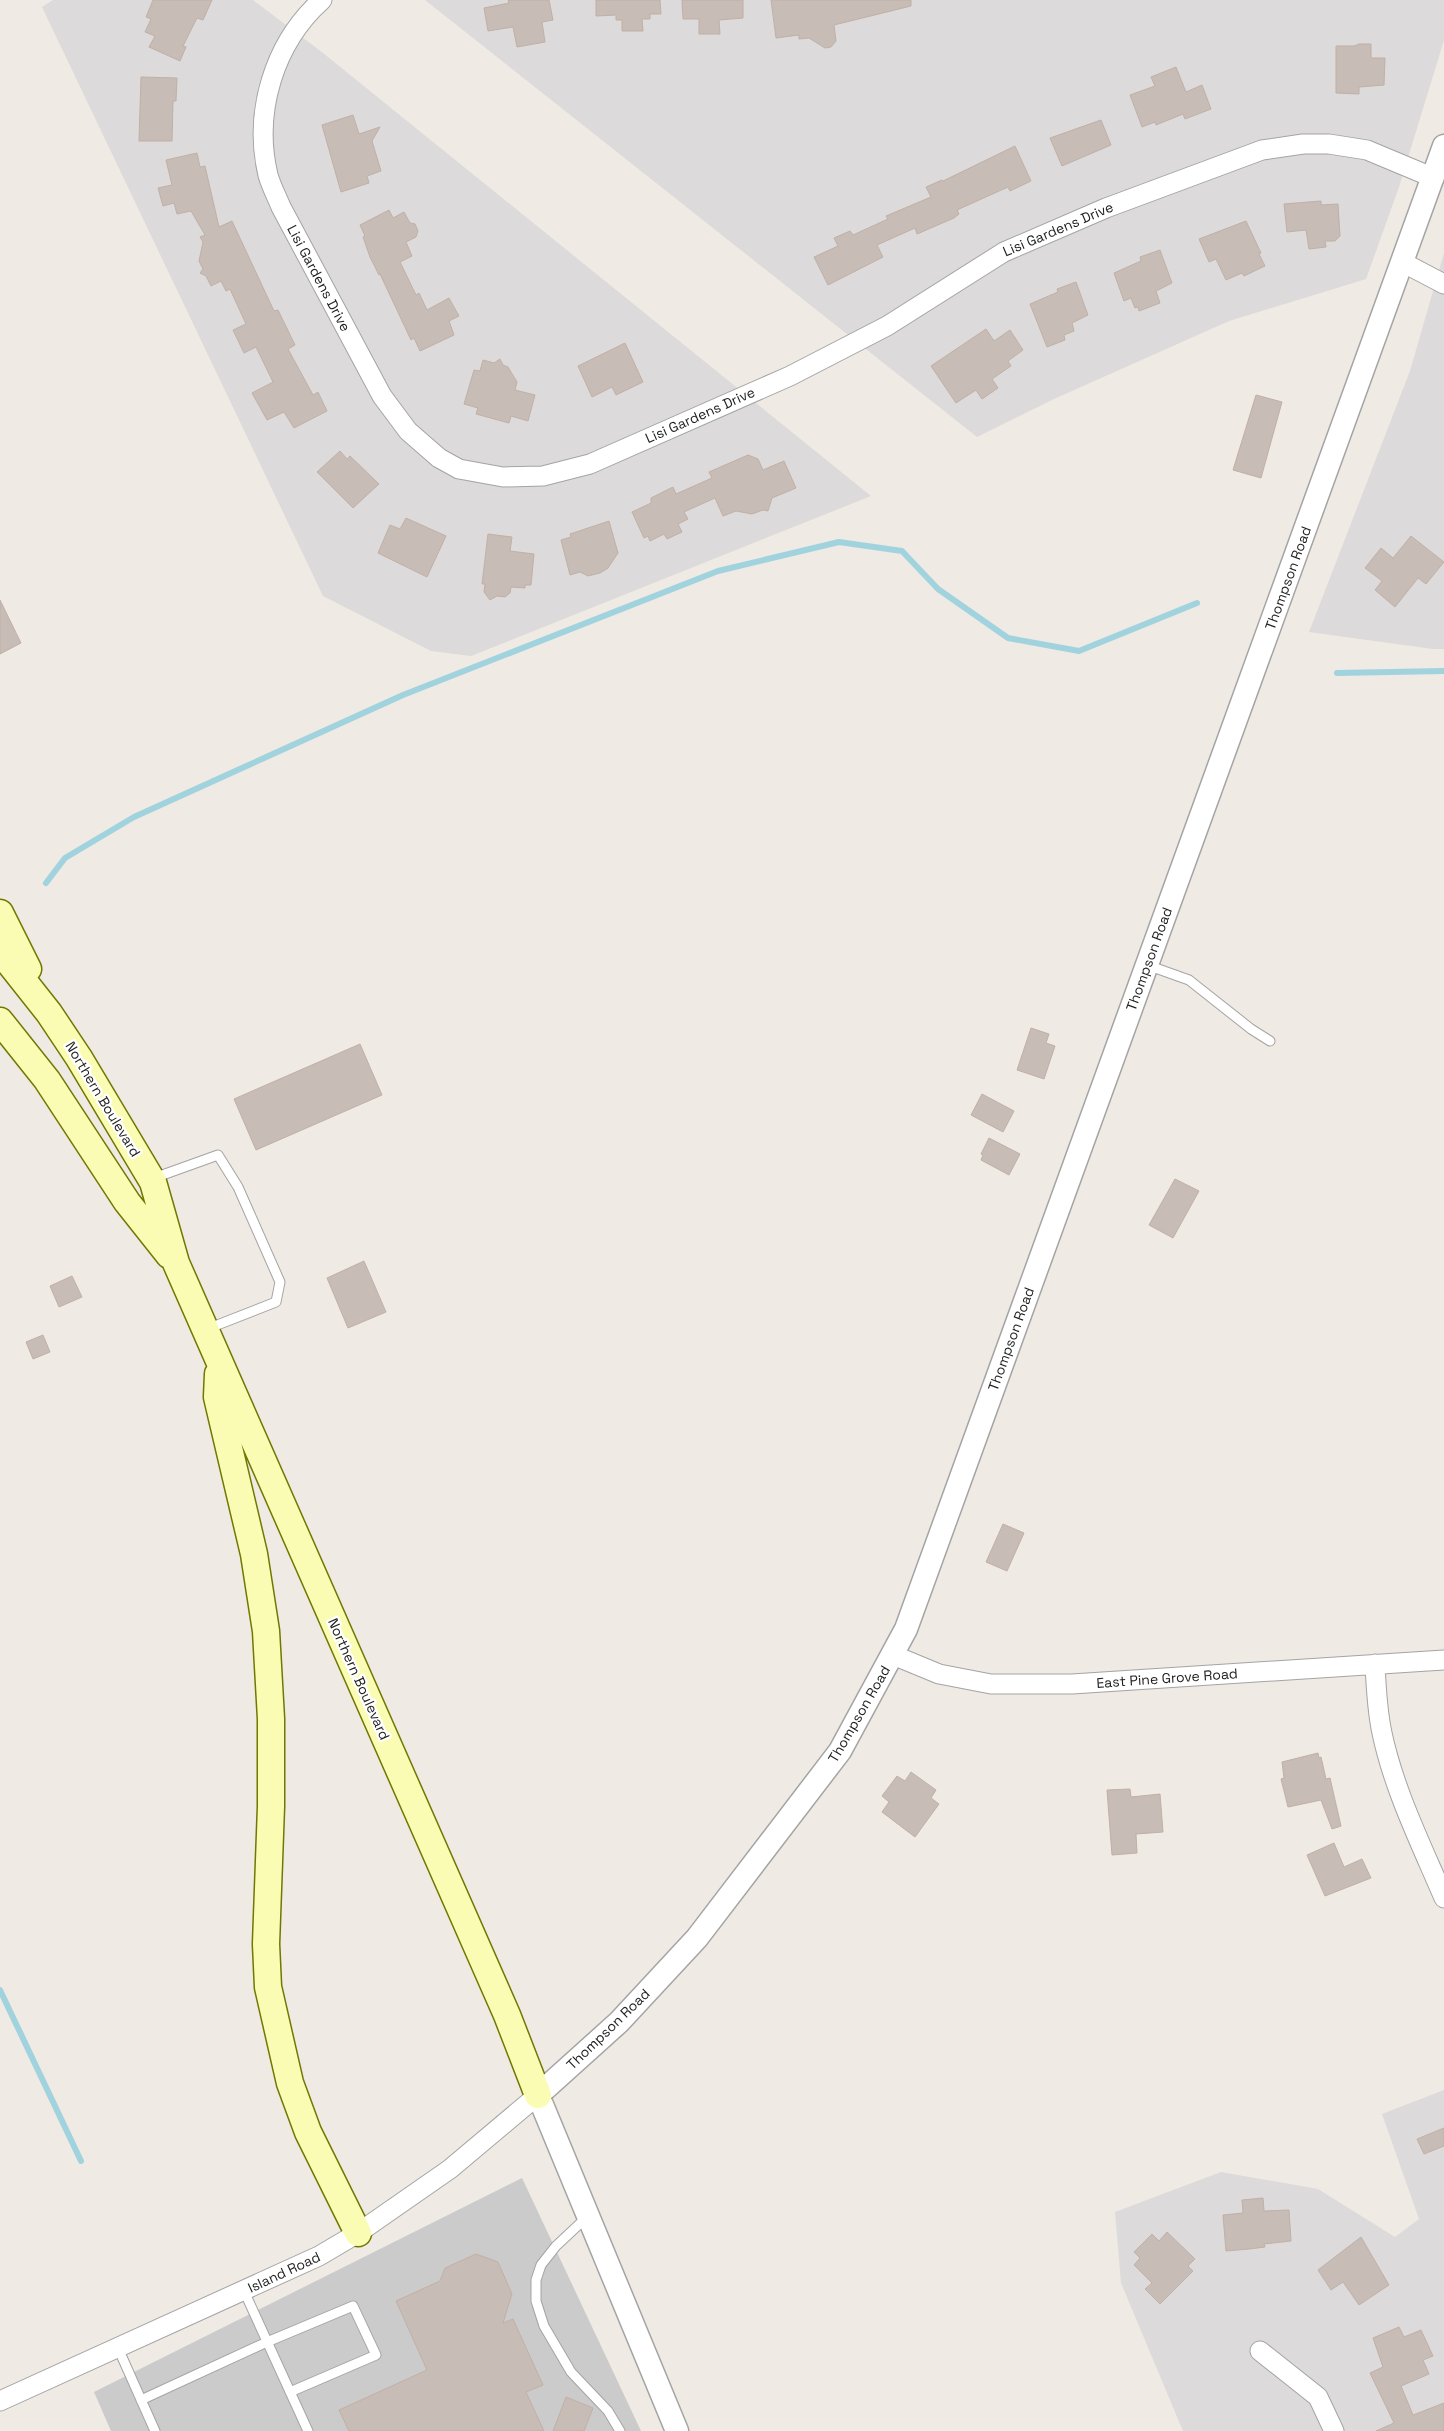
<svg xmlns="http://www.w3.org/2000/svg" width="1444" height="2431" font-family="'Space Grotesk',sans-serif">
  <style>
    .residential { fill: #dcdada }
    .religious { fill: #cbcbcb }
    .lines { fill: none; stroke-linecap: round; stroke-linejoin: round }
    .stream { stroke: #a1d3de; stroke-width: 6 }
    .building { fill: #c7bcb6; stroke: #c1b0a5 }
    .service-casing { stroke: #a4a4a4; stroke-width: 11 }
    .minor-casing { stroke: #a4a4a4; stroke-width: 21 }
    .tertiary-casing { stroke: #a4a4a4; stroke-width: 25 }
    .secondary-casing { stroke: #707801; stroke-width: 29 }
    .service { stroke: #fff; stroke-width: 9 }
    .minor { stroke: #fff; stroke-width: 19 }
    .tertiary { stroke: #fff; stroke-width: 22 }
    .secondary { stroke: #fbfcb4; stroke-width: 26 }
    .labels { text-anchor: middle; stroke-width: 4.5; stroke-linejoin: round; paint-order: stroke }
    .street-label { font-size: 14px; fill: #1d1d1d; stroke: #fff }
  </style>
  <rect width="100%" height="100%" fill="#efeae3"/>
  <path class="residential" d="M53,0H253L323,53L871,496L471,656L431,651L323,596L42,7Z
    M425,0H1444V40L1399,187L1366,279L1229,321L1054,399L977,437Z
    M1444,253V649H1433L1309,632L1410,371Z
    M1444,2090V2431H1183L1121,2283L1115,2212L1221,2172L1318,2189L1395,2237L1419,2219L1382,2114Z"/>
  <path class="religious" d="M522,2178L641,2431H111L94,2392Z"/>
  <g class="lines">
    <path class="stream" d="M1337,673L1444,671
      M46,883L65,858L134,817L403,695L718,571L839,542L902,551L938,589L1008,638L1079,651L1197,603
      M0,1990L81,2161"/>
  </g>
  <path class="building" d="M153,0H212L203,20L197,18L183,46L186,47L180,61L149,47L155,36L145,32L151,19L146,17Z
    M508,0H549L553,20L542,22L545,42L517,47L513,27L488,31L484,8L509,3Z
    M596,0H660L661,14H650V19H642L643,31H622V20H616V15L596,16Z
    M682,0H743V18L719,20L720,34H699V19H683Z
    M771,0H911V6L834,25L836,41L831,47L825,48L809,38L799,39V35L776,38Z
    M1359,44H1371V58H1385L1384,85L1359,87V94L1336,93V46H1354Z
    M1176,67L1186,92L1202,85L1211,109L1185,119L1183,114L1156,125L1155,122L1142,127L1130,95L1155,86L1151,77Z
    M141,77L177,78L176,101H173L172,141H139Z
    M353,115L359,134L380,127L372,141L381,171L367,176L369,183L341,192L322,125Z
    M1101,120L1111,145L1062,166L1050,138Z
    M1015,146L1031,181L1010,191L1008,187L957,210L959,214L954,218L917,234L915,228L877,245L883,257L828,285L814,257L838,246L834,238L850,231L853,235L888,219L886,216L931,197L926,187L942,180L943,181Z
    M197,153L200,167L205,166L219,227L232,221L274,311L278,310L295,345L288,349L313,395L318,392L327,411L294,428L284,412L267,420L252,393L273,382L256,347L244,353L233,330L246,324L230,289L226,291L221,281L211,286L206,276L200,273L203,269L199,261L203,242L200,237L205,235L191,211L177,214L174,203L163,206L158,188L172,185L166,160Z
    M1321,201V205L1338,204L1340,236L1335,241H1325L1326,247L1309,249L1306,230L1287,232L1284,204Z
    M389,210L393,218L404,212L410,223L415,224L418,231L416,237L406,242L412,256L400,262L416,295L419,293L427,310L449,298L459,316L449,321L454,335L420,351L414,338L411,340L380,274L379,275L370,257L363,237L365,236L360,225Z
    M1246,221L1261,253L1259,254L1265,266L1244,276L1242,273L1226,280L1216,259L1209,262L1199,239Z
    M1160,250L1172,283L1156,291L1160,303L1139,311L1138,307L1135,308L1131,298L1124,301L1114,273L1141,261L1140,257Z
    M1076,282L1088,315L1072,323L1074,331L1064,335L1065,340L1047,347L1030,304L1058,292L1057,289Z
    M986,329L994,341L1010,330L1023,350L1008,361L1011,366L992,379L998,388L982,399L976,390L956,403L931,366Z
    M625,343L643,382L616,395L612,387L592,397L578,366Z
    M500,359L503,365L508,367L517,382L515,390L535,395L528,421L511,416L509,423L476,414L478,408L464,404L474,370L480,371L483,360L494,363Z
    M1256,395L1282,402L1261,478L1233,470Z
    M340,451L347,459L350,456L379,484L353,508L317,472Z
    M748,455L758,459L763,470L784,461L796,488L772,498L768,511L763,510L752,514L736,511L723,516L715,498L684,512L688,519L678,524L682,532L667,539L664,534L650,541L648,536L644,538L632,512L651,503V498L673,487L676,494L712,478L709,472Z
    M406,518L446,536L427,577L378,553L390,525L400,529Z
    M609,521L618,553L608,568L600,573L588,576L580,572L570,575L561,540L571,537L570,534Z
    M488,534L512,537L510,551L534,554L531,585H525V588L511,587L510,593L505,597L497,596L490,600L484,592L485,584H482Z
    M1411,536L1444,562L1426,584L1418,578L1395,607L1375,590L1382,581L1365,568L1381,548L1393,558Z
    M0,600L21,643L0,654Z
    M1031,1028L1049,1034L1046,1043L1055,1046L1044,1079L1017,1070Z
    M360,1044L382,1095L256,1150L234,1099Z
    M982,1094L1014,1111L1003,1132L971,1115Z
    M989,1138L1020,1154L1009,1175L981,1160L983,1155L981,1154Z
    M1175,1179L1199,1191L1173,1238L1149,1225Z
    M364,1261L386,1312L348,1328L327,1278Z
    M72,1276L82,1297L59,1307L50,1286Z
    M43,1335L50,1352L33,1359L26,1342Z
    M1003,1524L1024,1533L1007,1571L986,1562Z
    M1318,1753L1319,1758L1321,1757L1326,1779L1330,1778L1341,1826L1332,1829L1321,1800L1288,1807L1281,1779L1284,1778L1282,1762Z
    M911,1772L936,1790L931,1798L939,1804L915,1837L882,1812L889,1802L882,1796L897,1776L905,1781Z
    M1130,1789L1131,1797L1160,1794L1163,1832L1136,1834L1137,1853L1112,1855L1107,1790Z
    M1334,1843L1344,1867L1362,1859L1371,1878L1325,1896L1307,1855Z
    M1444,2128V2146L1424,2154L1417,2139Z
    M1263,2198L1264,2211L1289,2210L1291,2241L1264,2244L1265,2247L1249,2249L1226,2251L1223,2215L1243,2213L1242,2200Z
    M1167,2232L1195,2259L1188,2266L1193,2271L1160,2304L1145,2289L1152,2283L1134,2265L1140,2258L1134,2252L1152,2234L1159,2241Z
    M1361,2237L1389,2285L1359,2305L1343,2282L1331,2290L1318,2270Z
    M476,2254L498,2262L512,2294L503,2323L513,2319L543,2385L526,2392L544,2431H349L339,2410L427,2370L396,2301L440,2281L445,2268Z
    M1399,2327L1404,2337L1421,2330L1433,2356L1423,2360L1429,2374L1401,2386L1413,2415L1444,2403V2431H1376L1394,2423L1370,2373L1383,2367L1373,2338Z
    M566,2397L593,2408L584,2431H553Z"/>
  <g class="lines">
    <g class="service-casing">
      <path id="service" d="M1147,965L1189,980L1251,1029L1270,1041
        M154,1178L218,1155L238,1187L280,1282L276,1302L207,1329
        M588,2216L556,2246L541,2265L536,2280V2301L544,2326L571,2372L608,2411L620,2431
        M244,2291L308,2431
        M118,2348L155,2431
        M141,2400L267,2342L353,2306L376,2355L290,2392"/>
    </g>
    <g class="minor-casing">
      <path id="minor" d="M322,0C274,43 253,112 268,175C271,186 277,197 281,207L382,396L408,431L439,458L459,469L503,477L543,476L590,464L790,376L887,326L1004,252L1106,208L1262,150L1303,144H1329L1367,150L1434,178
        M1402,262L1444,284
        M893,1655L939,1674L991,1684H1072L1444,1660
        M1375,1664C1376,1687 1377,1710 1382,1733C1394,1790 1421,1844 1444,1898
        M1260,2351L1318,2397L1334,2431
        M0,2401L319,2256L358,2233L450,2169L538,2095"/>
    </g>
    <g class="tertiary-casing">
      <path id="tertiary" d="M677,2431L538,2095L619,2022L697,1938L840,1751L906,1629L1444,146"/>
    </g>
    <g class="secondary-casing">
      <path id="secondary" d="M0,913L28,969
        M0,951L49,1013L79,1058L153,1182L176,1263L507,2015L538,2095
        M0,1021L47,1080L127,1202L169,1255
        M218,1374L217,1397L254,1554L266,1631L271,1719V1806L266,1944L268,1987L290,2083L308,2132L358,2233"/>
    </g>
    <use href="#service" class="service"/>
    <use href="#minor" class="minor"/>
    <use href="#tertiary" class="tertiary"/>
    <use href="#secondary" class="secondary"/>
  </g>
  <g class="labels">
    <g class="street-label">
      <text transform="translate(1058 229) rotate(-23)" y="5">Lisi Gardens Drive</text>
      <text transform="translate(319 278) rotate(62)" y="5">Lisi Gardens Drive</text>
      <text transform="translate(700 415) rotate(-24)" y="5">Lisi Gardens Drive</text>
      <text transform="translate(1288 578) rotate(-70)" y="5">Thompson Road</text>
      <text transform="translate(1149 959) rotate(-70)" y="5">Thompson Road</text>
      <text transform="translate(103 1099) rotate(59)" y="5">Northern Boulevard</text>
      <text transform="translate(1011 1339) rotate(-70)" y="5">Thompson Road</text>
      <text transform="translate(1167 1678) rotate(-4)" y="5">East Pine Grove Road</text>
      <text transform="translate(359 1679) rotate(66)" y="5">Northern Boulevard</text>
      <text transform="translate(859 1714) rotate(-60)" y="5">Thompson Road</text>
      <text transform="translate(608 2029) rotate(-44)" y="5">Thompson Road</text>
      <text transform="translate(284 2272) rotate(-25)" y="5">Island Road</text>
    </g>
  </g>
</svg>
